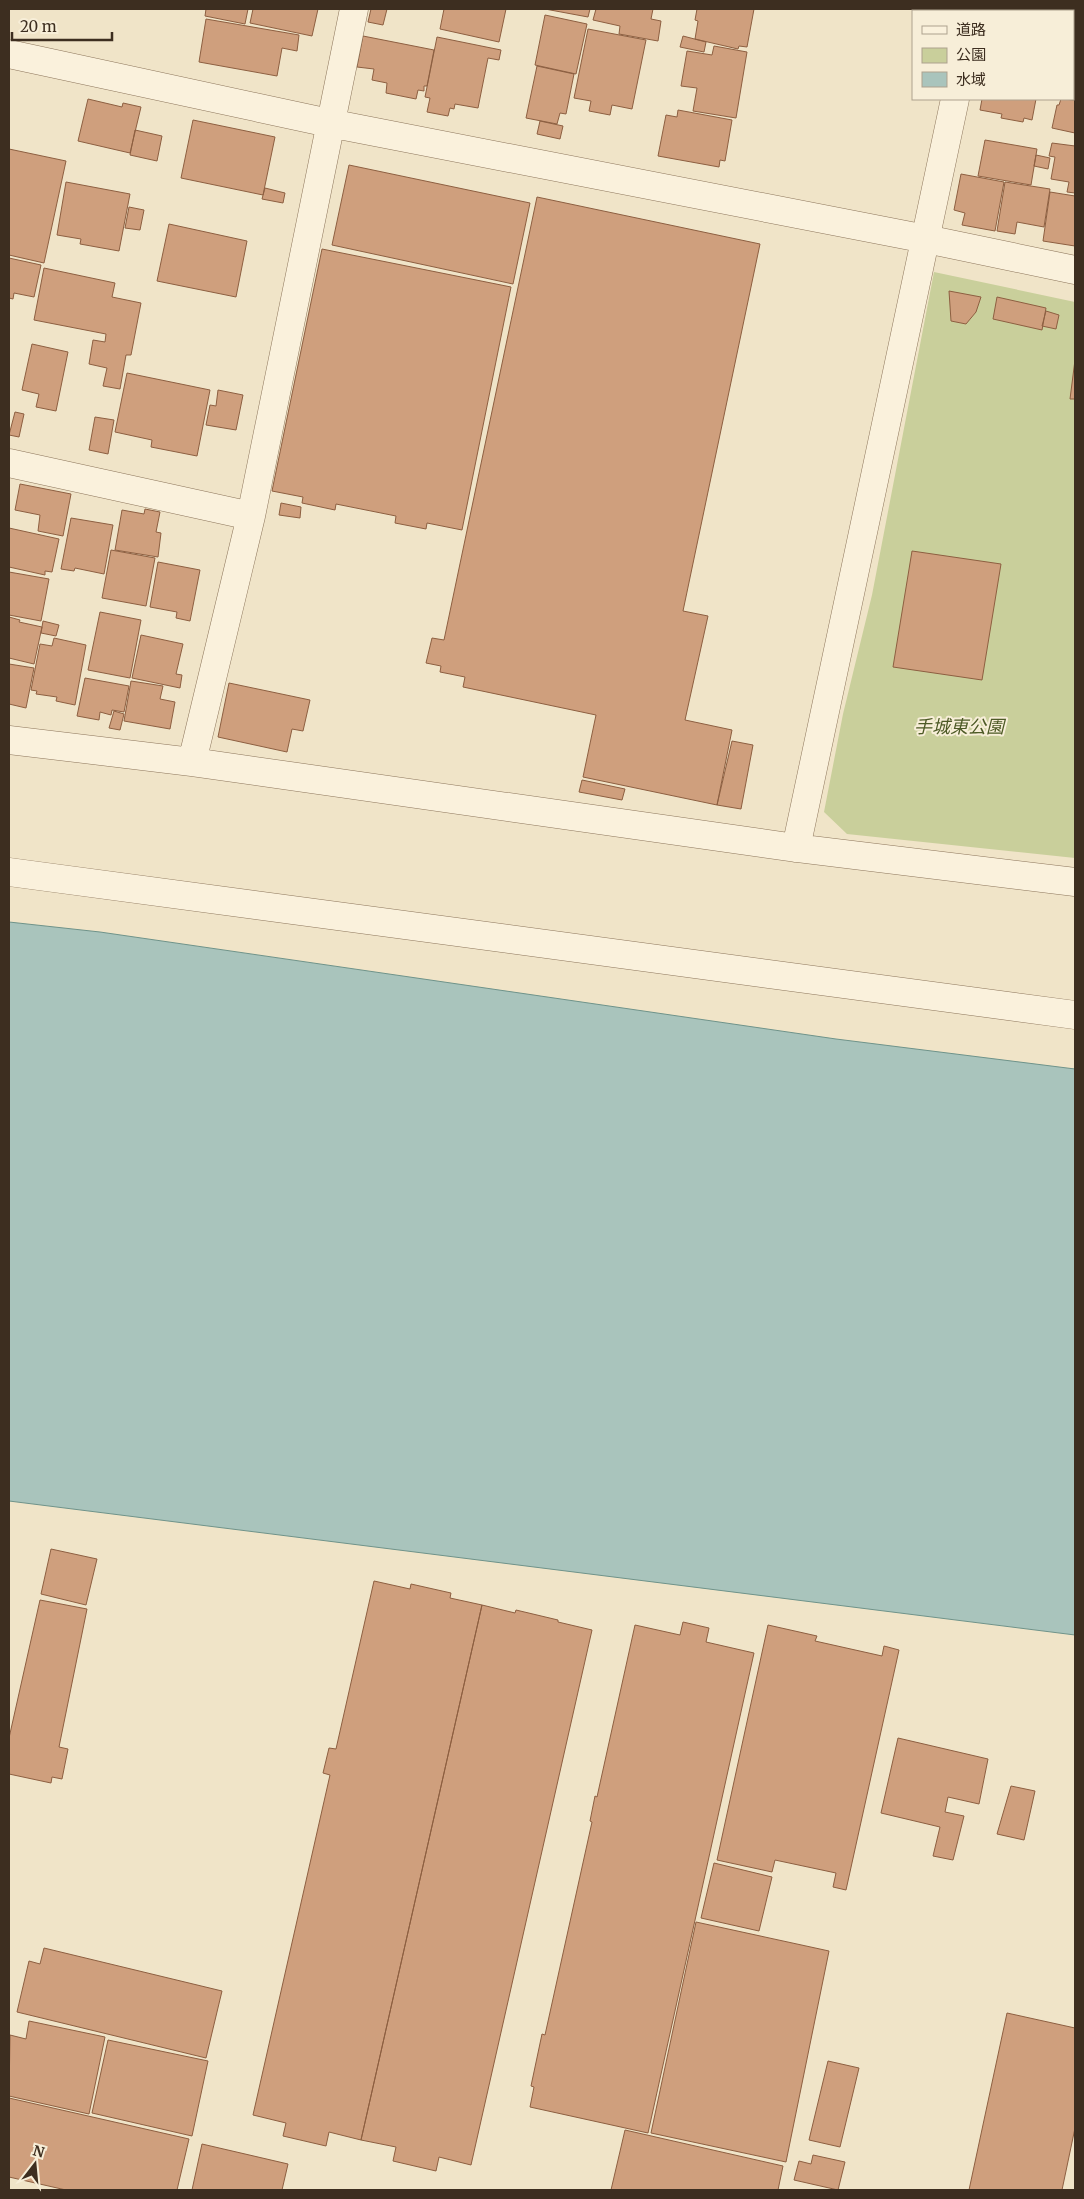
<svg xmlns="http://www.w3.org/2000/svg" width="1084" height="2199" font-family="Merriweather,'Noto Sans JP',serif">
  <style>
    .green { fill: #c9cf9b }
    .water { fill: #a9c4bc; stroke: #6f938a }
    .building { fill: #cf9f7d; stroke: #8d5f41 }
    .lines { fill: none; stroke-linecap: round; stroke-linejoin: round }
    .street-casing { stroke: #8d765c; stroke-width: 29 }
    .street { stroke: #faf1dc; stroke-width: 28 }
    .labels { text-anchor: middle; stroke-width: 4; stroke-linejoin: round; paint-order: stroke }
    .park-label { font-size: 18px; font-style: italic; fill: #4d5a26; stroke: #f7eed8 }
  </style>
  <rect width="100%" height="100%" fill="#f0e4c8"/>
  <path class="green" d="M934,272L1075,302V858L847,834L824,812L843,714L872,595Z"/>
  <path class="water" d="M9,922L100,932L836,1039L1075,1069V1635L9,1501Z"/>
  <path class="building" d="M206,9H248L245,24L205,16Z
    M253,9H318L312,36L250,23Z
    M371,9H387L383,25L368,22Z
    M444,9H506L499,42L440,29Z
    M545,9H590L588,17Z
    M596,9H653L651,19L661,21L658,41L619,34L620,26L593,20Z
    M697,9H754L747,47L739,46L738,49L695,39L698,21L695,20Z
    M545,15L587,24L576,74L535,65Z
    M206,19L299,35L297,51L282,48L277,76L199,62Z
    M588,29L646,40L632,109L612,105L610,115L589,111L591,101L574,98Z
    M363,36L434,50L427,86H424V91L418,90L416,99L386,93L387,83L372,80L374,69L357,67Z
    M683,36L706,42L704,52L680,47Z
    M437,37L501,50L499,60L488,58L478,108L455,104L454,109L450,108L448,116L427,112L430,98L425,97Z
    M714,46L747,52L736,118L693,111L697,88L681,86L687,51L712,55Z
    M537,66L574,74L566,114L560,113L557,124L526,118Z
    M88,99L122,107L123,103L141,107L130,153L78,141Z
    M982,99H1036L1032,120L1024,118L1023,122L1001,118L1002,114L980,110Z
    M1061,99L1075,100V133L1052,128L1057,105H1059Z
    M678,110L732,120L725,161L720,160L719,167L658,156L666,115L677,117Z
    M193,120L275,137L263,195L181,178Z
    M540,121L563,126L560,139L537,134Z
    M135,130L162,136L157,161L130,155Z
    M985,140L1037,149L1031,185L978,176Z
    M1052,143L1075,146V193L1067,192L1069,182L1051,179L1055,157L1049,156Z
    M9,149L66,161L44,263L9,255Z
    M1036,155L1050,158L1048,169L1034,166Z
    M349,165L530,203L513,284L332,245Z
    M961,174L1004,182L995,231L962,225L965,213L954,210Z
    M66,182L130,194L119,251L80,244L81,239L57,235Z
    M1005,182L1050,189L1044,227L1017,222L1015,234L997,231Z
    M265,188L285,193L283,203L262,199Z
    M1050,192L1075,196V246L1043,241Z
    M537,197L760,244L683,611L708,616L685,720L732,730L717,805L583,777L596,715L463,687L465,677L440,672L441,666L426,663L432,638L444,640Z
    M129,207L144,210L140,230L125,228Z
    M169,224L247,241L236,297L157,281Z
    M322,249L511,287L462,530L427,523L426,529L395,523L396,516L336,504L335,510L302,503L303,497L272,491Z
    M9,258L41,265L34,297L14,293L13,299L9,298Z
    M44,268L115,283L112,297L141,303L131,355H126L120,389L103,386L107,368L89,364L93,340L105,342L106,334L34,320Z
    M949,291L981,297L976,312L966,324L951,321Z
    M997,297L1046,308L1042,330L993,319Z
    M1046,311L1059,315L1056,329L1042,326Z
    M32,344L68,352L56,411L36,407L39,394L22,390Z
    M1075,360V399H1070Z
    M127,373L210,390L197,456L151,447L152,440L115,432Z
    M218,390L243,395L236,430L206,425L210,405L216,406Z
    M15,412L24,414L19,437L9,435Z
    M95,417L114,420L108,454L89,450Z
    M20,484L71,494L63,536L38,531L40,515L15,510Z
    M281,503L301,507L300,518L279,515Z
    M145,509L160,512L156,532L161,533L158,557L115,550L122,510L144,514Z
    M71,518L113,525L104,574L75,568L74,571L61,569Z
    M9,528L59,539L52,572L45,571V575L9,567Z
    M111,550L155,558L146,606L102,598Z
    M912,551L1001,564L982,680L893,667Z
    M158,562L200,570L190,621L176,618L177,612L150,607Z
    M9,572L49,579L41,621L9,615Z
    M100,612L141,620L130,678L88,670Z
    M9,617L20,620L19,622L42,627L34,664L9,658Z
    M43,621L59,625L56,636L41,633Z
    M141,635L183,644L176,674L182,675L180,688L132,678Z
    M54,638L86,645L75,705L56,701L57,697L36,694L37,691L31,690L40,644L52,646Z
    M9,664L34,668L26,708L9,704Z
    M85,678L129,686L124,712L112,710L111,715L100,712L99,720L77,716Z
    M131,681L163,686L160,699L175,702L170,729L124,721Z
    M229,683L310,700L303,731L292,729L287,752L218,737Z
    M114,711L124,714L120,730L109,728Z
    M732,741L753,745L741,809L717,805Z
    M582,780L625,789L622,800L579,792Z
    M51,1549L97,1559L86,1605L41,1594Z
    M374,1581L410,1589L411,1584L451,1593L450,1598L482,1605L361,2140L329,2132L326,2146L283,2136L286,2123L253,2115L330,1775L323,1773L329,1748L336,1749Z
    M40,1600L87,1609L59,1747L68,1749L62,1779L52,1777L51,1783L9,1774V1738Z
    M482,1605L515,1613L516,1610L558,1620V1622L592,1630L471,2165L439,2157L436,2171L393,2161L396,2147L361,2140Z
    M683,1622L709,1628L706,1642L754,1653L648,2133L530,2107L534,2087L531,2086L542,2034L545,2035L592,1822L590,1821L595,1796L597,1797L635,1625L680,1635Z
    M768,1625L817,1636L815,1641L882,1656L884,1646L899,1650L846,1890L833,1887L836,1873L775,1860L772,1872L717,1860Z
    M898,1738L988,1759L979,1804L948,1797L945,1812L964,1816L953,1860L933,1856L940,1827L881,1813Z
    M1011,1786L1035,1791L1024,1840L997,1834Z
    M714,1863L772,1877L759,1931L701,1918Z
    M696,1922L829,1951L786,2162L651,2133Z
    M44,1948L222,1991L206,2058L17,2012L29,1961L40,1964Z
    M1007,2013L1075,2028V2128L1062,2190H969Z
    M29,2021L105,2037L89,2114L9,2096L10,2035L26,2039Z
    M108,2040L208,2061L192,2136L92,2113Z
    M828,2061L859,2068L840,2147L809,2140Z
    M9,2098L189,2139L177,2190H66L9,2177Z
    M625,2130L783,2166L778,2190H611Z
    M202,2144L288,2164L282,2190H192Z
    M813,2155L845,2162L838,2190L794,2180L799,2161L811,2164Z"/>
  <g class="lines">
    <g class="street-casing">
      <path id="street" d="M974,11L975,9
        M9,54L329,123L926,239L1075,270
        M9,463L251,516
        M9,740L192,762L796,848L1075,882
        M192,762L251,516L354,9
        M796,848L955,99
        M9,872L1075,1015"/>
    </g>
    <use href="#street" class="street"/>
  </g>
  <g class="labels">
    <g class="park-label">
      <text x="959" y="733">手城東公園</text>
    </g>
  </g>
  <rect width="1084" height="2199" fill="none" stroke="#3d2e20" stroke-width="20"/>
  <rect x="912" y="10" width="162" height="90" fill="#f7eed8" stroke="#ada18e"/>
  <rect x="922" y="26" width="25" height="8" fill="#faf1dc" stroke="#ada18e"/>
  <text x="956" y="35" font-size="15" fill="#3d2e20">道路</text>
  <rect x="922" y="48" width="25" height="15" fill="#c9cf9b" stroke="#ada18e"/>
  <text x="956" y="60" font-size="15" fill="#3d2e20">公園</text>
  <rect x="922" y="72" width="25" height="15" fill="#a9c4bc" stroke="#ada18e"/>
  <text x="956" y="85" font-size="15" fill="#3d2e20">水域</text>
  <g transform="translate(35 2164) rotate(16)" stroke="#f7eed8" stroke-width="4" paint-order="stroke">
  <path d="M0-4L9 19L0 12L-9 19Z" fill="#3d2e20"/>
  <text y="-8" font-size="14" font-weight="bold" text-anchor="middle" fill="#3d2e20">N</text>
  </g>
  <path d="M12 32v8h100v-8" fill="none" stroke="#3d2e20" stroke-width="2.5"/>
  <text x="20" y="32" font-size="15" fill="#3d2e20" stroke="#f7eed8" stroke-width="4" paint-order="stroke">20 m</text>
</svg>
